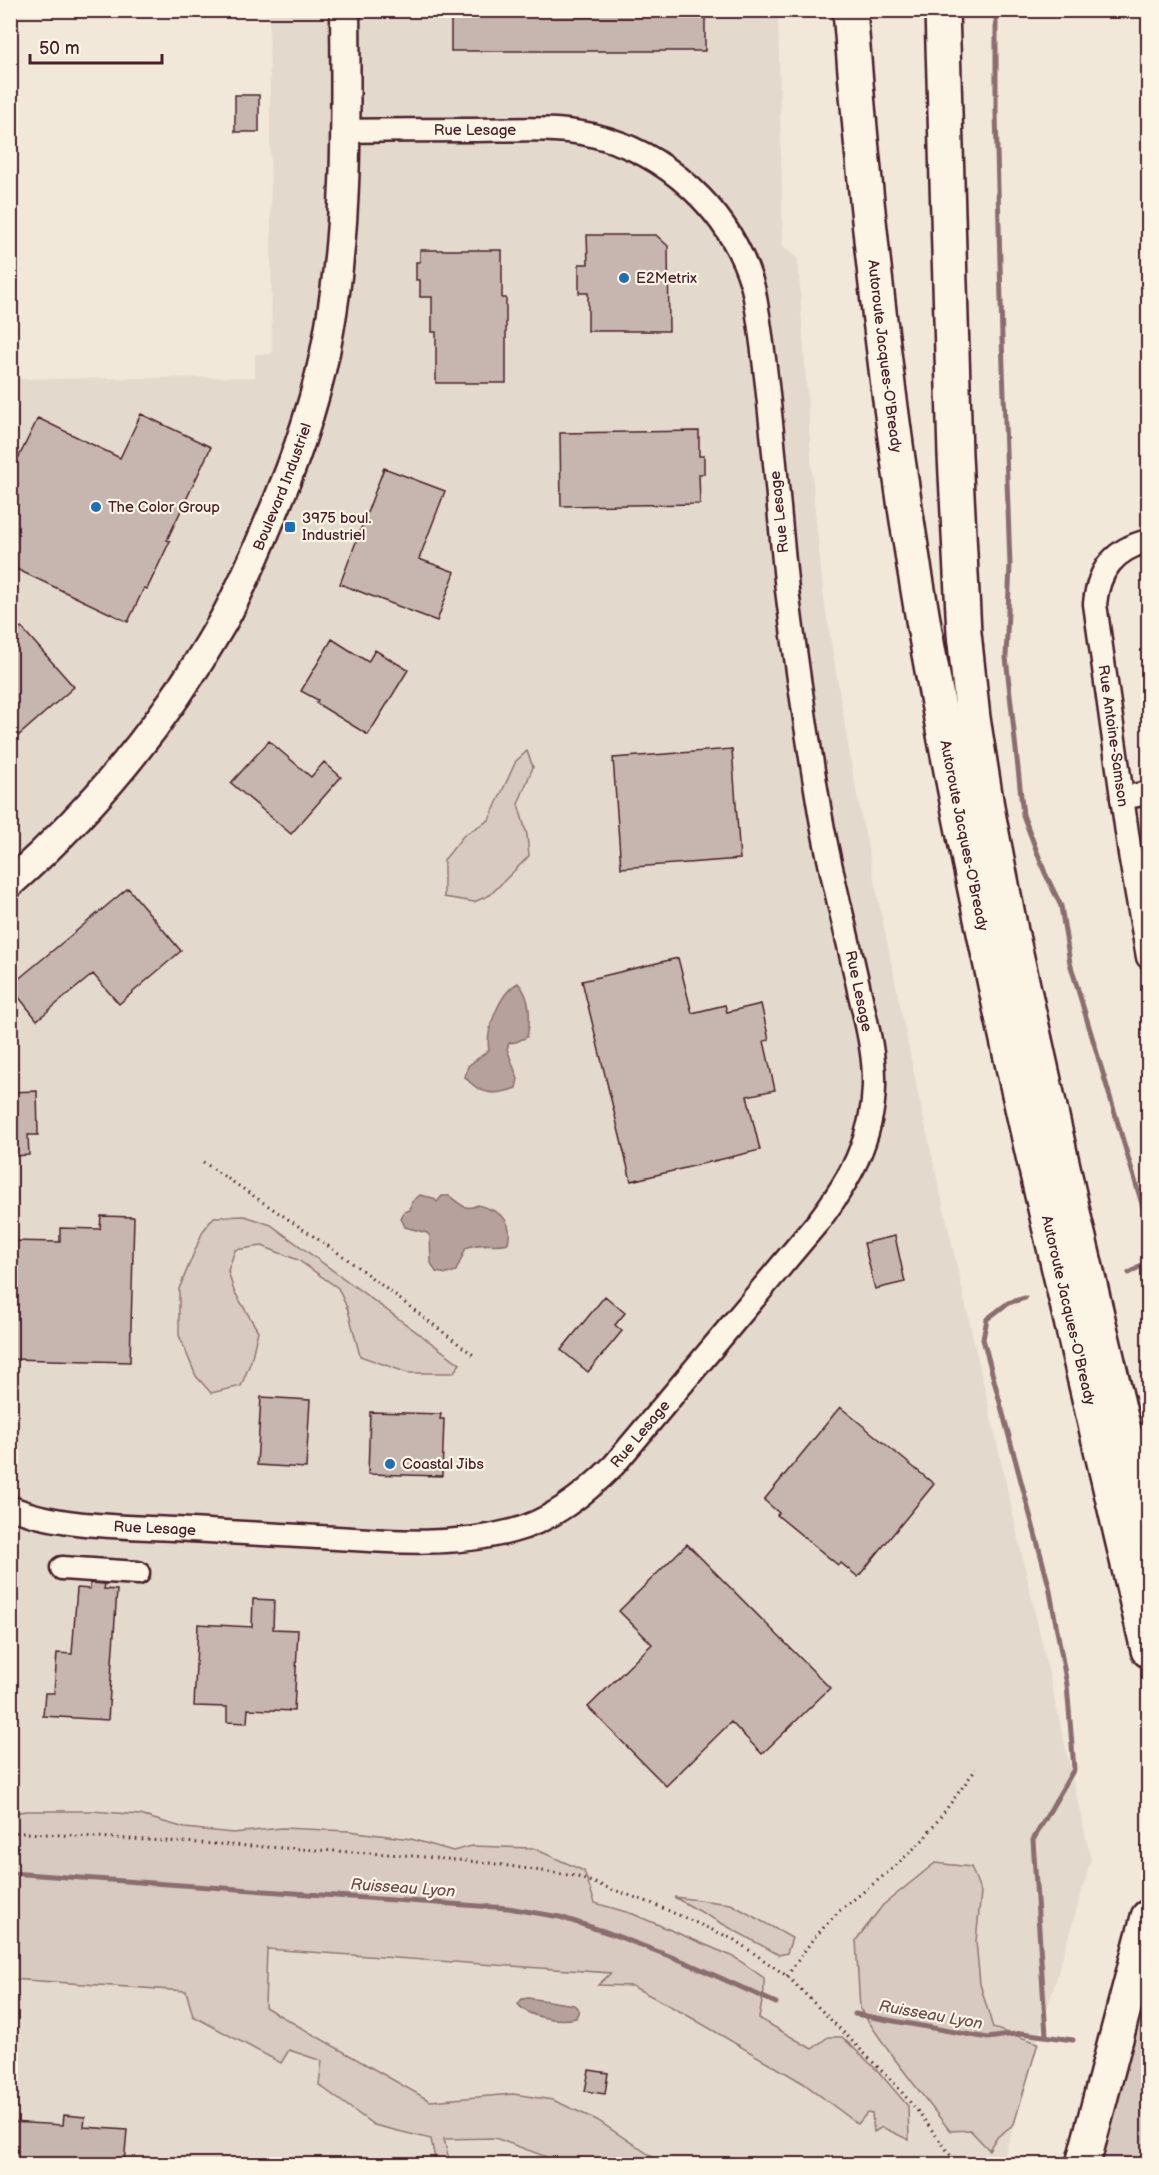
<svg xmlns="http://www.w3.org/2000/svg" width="1159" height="2175" font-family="'Balsamiq Sans',sans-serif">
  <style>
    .built { fill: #e4d9cd }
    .green { fill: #d8cac0; stroke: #917476; stroke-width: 1.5 }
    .water { fill: #b6a19c; stroke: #8b6d6f; stroke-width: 1.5 }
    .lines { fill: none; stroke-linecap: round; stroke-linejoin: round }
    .stream { stroke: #8b6d6f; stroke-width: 5 }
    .building { fill: #c7b6af; stroke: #4a1f2b; stroke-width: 1.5 }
    .minor-casing { stroke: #4a1f2b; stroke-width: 27 }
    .major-casing { stroke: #4a1f2b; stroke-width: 33 }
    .highway-casing { stroke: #4a1f2b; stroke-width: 38 }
    .path { stroke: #4a1f2b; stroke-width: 3; stroke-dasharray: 1.5 4.5; stroke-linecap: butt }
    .minor { stroke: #fcf5e5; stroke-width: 22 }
    .major { stroke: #fcf5e5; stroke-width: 28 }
    .highway { stroke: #fcf5e5; stroke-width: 33 }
    .poi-dot { fill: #1f6fb2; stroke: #fcf5e5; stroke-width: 2 }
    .labels { text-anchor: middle; stroke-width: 4.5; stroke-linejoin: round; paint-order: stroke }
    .street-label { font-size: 15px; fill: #4a1f2b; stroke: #fcf5e5 }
    .poi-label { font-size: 15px; fill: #4a1f2b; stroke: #fcf5e5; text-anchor: start }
    .water-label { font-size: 16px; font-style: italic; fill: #704c53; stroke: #fcf5e5 }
  </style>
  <rect width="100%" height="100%" fill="#f1e8da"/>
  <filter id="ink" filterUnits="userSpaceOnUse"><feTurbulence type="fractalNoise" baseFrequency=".0167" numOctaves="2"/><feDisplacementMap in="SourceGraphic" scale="12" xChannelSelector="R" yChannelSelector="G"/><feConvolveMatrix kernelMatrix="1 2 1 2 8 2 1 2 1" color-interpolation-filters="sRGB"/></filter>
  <g filter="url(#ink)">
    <path class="built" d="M269,11H778L783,246L798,259L814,500L824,599L854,780L919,1098L1091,1860L1002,2164H11L10,379L255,377V354H272Z"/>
    <path class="green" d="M527,751L533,767L518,804L527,835L529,856L490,895L474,902L444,897V860L464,835L489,820L516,761Z
      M245,1216L271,1225L460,1364L453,1373H408L360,1356L348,1310L338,1288L298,1260L262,1246L235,1250L228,1271L234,1291L258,1331L251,1361L241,1386L211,1393L196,1376L179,1335V1289L203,1231L214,1217Z
      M27,1811H93L140,1815L185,1828L233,1833L282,1828L349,1831L411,1839L453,1851L472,1846L533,1848L584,1871L595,1903L633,1914L734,1957L764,1978V1991L759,2018L812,2049L828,2037H842L878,2071L908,2106L909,2140L882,2127L874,2132L872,2114L867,2113L858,2124L803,2083L685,2014L632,1986L598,1985L611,1973L267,1949L265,2007L430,2101L513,2094L553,2100L597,2120L663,2164H566L495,2138L444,2139L450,2164H436L431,2139L374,2125L319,2085L322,2061L289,2050L281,2063L193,2016L186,1991L11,1979V1813Z
      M935,1863L971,1867L981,1892L976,1941L980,1984L993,2028L1038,2043L1014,2124L996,2138L989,2150L970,2130L950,2131L890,2053L860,2009L856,1940L883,1905Z
      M674,1897L731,1904L792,1938L787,1953L779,1955Z
      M1148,1948V2164H1092Z"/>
    <path class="water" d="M518,983C531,997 531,1019 527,1037L516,1042L509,1043L507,1049L518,1079L516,1088C495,1096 480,1095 465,1077L468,1066L489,1050C485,1031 500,992 518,983Z
      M420,1195L433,1198L437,1202L442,1196H449C460,1203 464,1212 478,1205C499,1211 514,1219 508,1243C494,1247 480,1241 466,1248L456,1271L447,1274L436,1272L431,1263L430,1236L427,1233L405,1227L401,1218L404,1212L410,1210L412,1202Z
      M528,1998L574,2005L579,2010L576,2018C560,2022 528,2018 518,2004L522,1999Z"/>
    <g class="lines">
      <path class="stream" d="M996,10V113L1002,338L1010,565L1006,657L1023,815L1045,873L1061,906L1070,963L1148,1224
        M1129,1273C1141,1267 1147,1262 1148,1248
        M1025,1298L1008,1303L987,1319L983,1339L1049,1586L1067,1685L1074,1769L1033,1840L1046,2035
        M10,1873L508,1908L560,1917L609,1933L685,1962L776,2003
        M855,2014L988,2038L1022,2033L1073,2040"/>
    </g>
    <path class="building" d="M451,10H705V51H451Z
      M235,95H259V132H235Z
      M587,235H656L668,246L669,331H588V293H579V264H588Z
      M420,250H502V298H506V383H436V332H432V297H420V280H416V262H420Z
      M141,414L211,447L167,540L170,541L147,589L144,588L128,622L10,566V475L38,418L120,458Z
      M699,431V456H704V474H699L700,504L561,506L560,433Z
      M384,468L445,491L419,559L455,572L437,621L340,584Z
      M21,627L74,687L10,743V636Z
      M332,639L368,662L375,650L408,670L368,735L316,703L318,700L301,691Z
      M269,741L311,777L324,762L341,777L291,834L231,783Z
      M732,749L740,859L621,868L613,758Z
      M128,888L181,951L119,1004L93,974L37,1020L10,986Z
      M678,958L692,1013L725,1005L727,1012L761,1004L769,1040L764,1041L775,1090L747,1096L760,1150L631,1181L582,981Z
      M37,1091L38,1135H28L29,1155L10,1156V1092Z
      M101,1216L134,1217L130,1362L10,1359V1241L60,1242V1228L100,1229Z
      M895,1236L905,1282L875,1289L864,1243Z
      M605,1296L625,1313L615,1325L622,1331L588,1372L561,1350Z
      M261,1397L310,1400L306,1468L257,1465Z
      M840,1407L934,1484L858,1577L841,1563L838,1565L777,1515L779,1513L764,1500Z
      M370,1412L441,1414L440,1419H444L442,1476L368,1474Z
      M687,1544L830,1688L762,1754L731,1722L666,1786L588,1707L652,1644L619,1611Z
      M90,1583L105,1584L104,1589L117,1590L108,1720L43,1716L45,1693H54L57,1653L72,1654L77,1588L90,1589Z
      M253,1599L274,1600L273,1629L298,1630L294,1711L248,1709L247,1723L227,1722V1707L194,1706L198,1624L252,1627Z
      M589,2070L608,2073L605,2094L585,2091Z
      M64,2115L85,2117L84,2127L127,2130L124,2164H10V2122L63,2125Z"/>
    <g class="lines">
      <g class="minor-casing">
        <g id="minor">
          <path id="s1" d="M1148,541C1115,549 1098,570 1095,604L1130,854L1148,957"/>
          <path d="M1122,798L1148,793"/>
          <path id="s2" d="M10,1507C60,1529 137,1526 190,1530C239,1533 287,1535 336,1538C395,1542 455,1546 512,1531C552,1521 586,1493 614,1465L818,1222C849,1181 873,1140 874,1086C875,1054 866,1021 859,990C846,929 829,868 819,807C807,735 796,662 787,590C777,498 772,406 758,315C756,305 755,294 752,284C730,211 666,152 592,135C553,126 510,130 469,130C428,130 387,130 346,131"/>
          <path d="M62,1568L138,1573"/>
        </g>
      </g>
      <g class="major-casing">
        <g id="major">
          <path id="s3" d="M10,883C95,808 166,721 222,623C240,591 255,556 269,522C296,460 318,397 329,331C348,225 346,118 345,10"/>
        </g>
      </g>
      <g class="highway-casing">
        <g id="highway">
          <path id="s4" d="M850,10C866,217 889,423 924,626C985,970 1069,1310 1148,1650"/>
          <path d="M942,10L955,455L964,633L973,718L988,813L1011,931L1075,1221L1148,1532"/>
          <path d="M1083,2164L1148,1917"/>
        </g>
      </g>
      <path class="path" d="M203,1162L343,1256L476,1357
        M10,1832L403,1855L489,1863L575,1876L651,1903L733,1939L787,1976L895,2084L920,2114L957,2164
        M787,1976L813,1939L838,1912L892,1869L924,1839L976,1769"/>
      <use href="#minor" class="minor"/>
      <use href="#major" class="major"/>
      <use href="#highway" class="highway"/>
    </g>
  </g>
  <g class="poi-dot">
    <circle cx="624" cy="278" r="6"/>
    <circle cx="96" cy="507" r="6"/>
    <rect x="284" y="521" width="12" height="12" rx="3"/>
    <circle cx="390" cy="1464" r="6"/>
  </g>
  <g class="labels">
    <g class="street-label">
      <text x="475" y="135">Rue Lesage</text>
      <text dy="5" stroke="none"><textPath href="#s4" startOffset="348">Autoroute Jacques-O'Bready</textPath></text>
      <text dy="5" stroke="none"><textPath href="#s3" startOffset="486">Boulevard Industriel</textPath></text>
      <text transform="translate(779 512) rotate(-96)" y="5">Rue Lesage</text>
      <text dy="5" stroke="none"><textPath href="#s1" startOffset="222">Rue Antoine-Samson</textPath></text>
      <text dy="5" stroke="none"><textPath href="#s4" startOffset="834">Autoroute Jacques-O'Bready</textPath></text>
      <text transform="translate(859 991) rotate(78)" y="5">Rue Lesage</text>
      <text dy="5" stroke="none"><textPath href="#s4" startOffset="1320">Autoroute Jacques-O'Bready</textPath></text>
      <text dy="5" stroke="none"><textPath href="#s2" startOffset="669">Rue Lesage</textPath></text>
      <text dy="5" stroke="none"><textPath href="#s2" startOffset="147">Rue Lesage</textPath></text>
    </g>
    <g class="poi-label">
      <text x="636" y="283">E2Metrix</text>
      <text x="108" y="512">The Color Group</text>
      <text x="302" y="523">3975 boul.<tspan x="302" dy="17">Industriel</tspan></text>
      <text x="402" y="1469">Coastal Jibs</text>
    </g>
    <g class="water-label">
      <text transform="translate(403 1887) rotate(4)" y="6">Ruisseau Lyon</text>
      <text transform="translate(931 2014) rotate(10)" y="6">Ruisseau Lyon</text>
    </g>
  </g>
  <rect width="1159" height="2175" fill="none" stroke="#fcf5e5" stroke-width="36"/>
  <rect x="18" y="18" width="1123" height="2139" fill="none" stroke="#4a1f2b" stroke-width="2" filter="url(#ink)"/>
  <path d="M30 54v9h132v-9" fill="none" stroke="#4a1f2b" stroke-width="3"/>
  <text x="39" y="54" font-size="18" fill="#4a1f2b" stroke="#fcf5e5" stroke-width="4.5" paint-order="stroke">50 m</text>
</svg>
